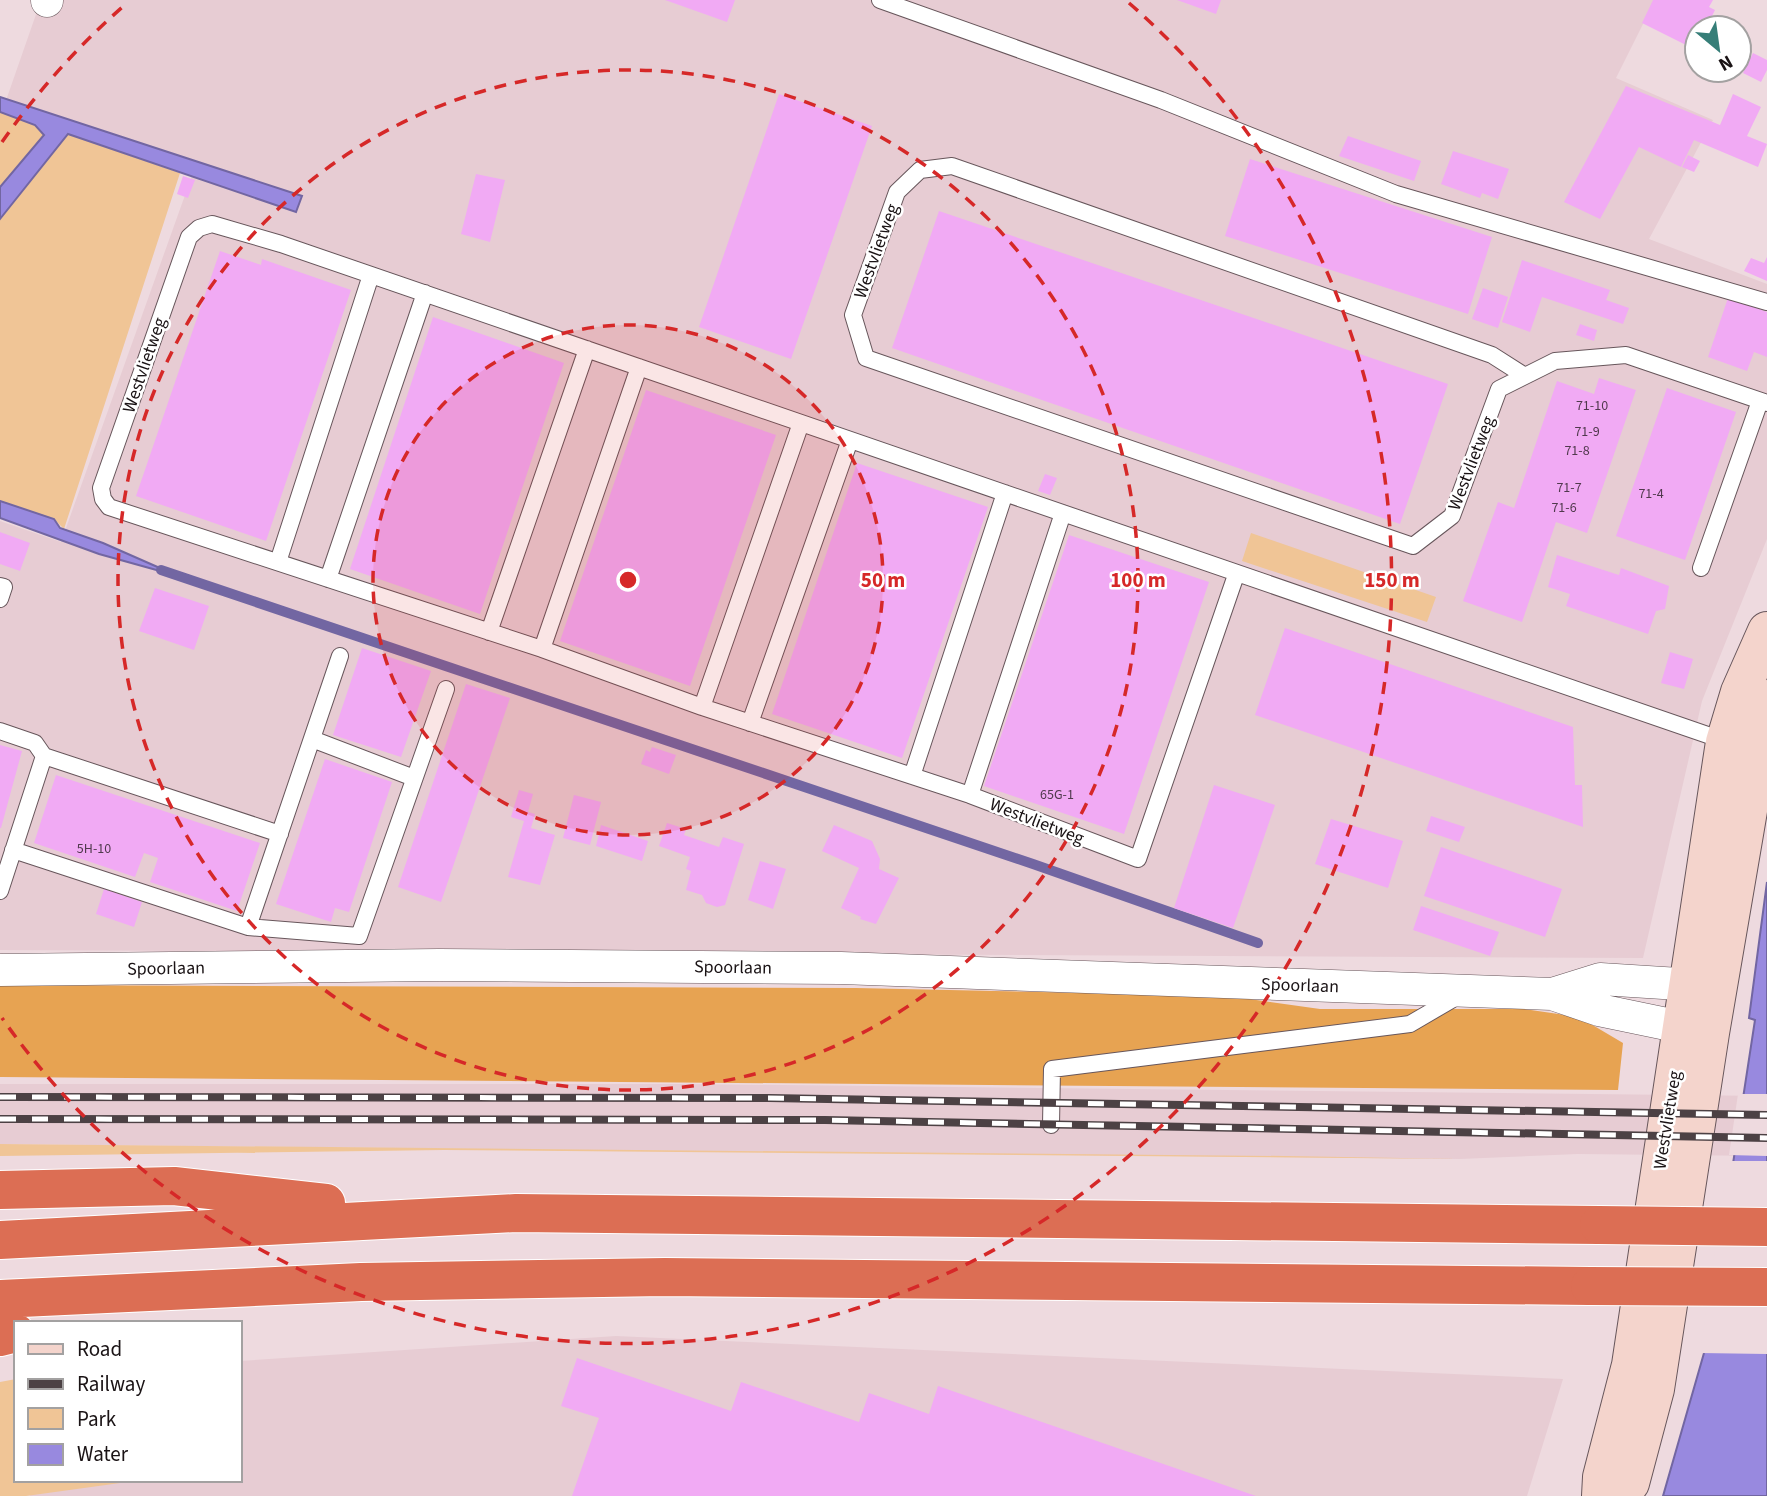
<svg xmlns="http://www.w3.org/2000/svg" width="1767" height="1496" font-family="'Source Sans 3',sans-serif">
  <style>
    .built { fill: #e7ccd3 }
    .green { fill: #f0c596 }
    .forest { fill: #e7a352 }
    .water { fill: #9889df; stroke: #7266a2; stroke-width: 2 }
    .pier { fill: #eedadf }
    .lines { fill: none; stroke-linecap: round; stroke-linejoin: round }
    .stream { stroke: #7266a2; stroke-width: 10 }
    .building { fill: #f1aaf4 }
    .lane-casing { stroke: #67565b; stroke-width: 18 }
    .street-casing { stroke: #67565b; stroke-width: 33 }
    .secondary-casing { stroke: #67565b; stroke-width: 40 }
    .highway-casing { stroke: #fff; stroke-width: 40 }
    .lane { stroke: #fff; stroke-width: 16 }
    .street { stroke: #fff; stroke-width: 32 }
    .secondary { stroke: #f4d4cc; stroke-width: 38 }
    .highway { stroke: #dc6e54; stroke-width: 38 }
    .rail-casing { stroke: #4c4144; stroke-width: 8 }
    .rail { stroke: #fff; stroke-width: 5; stroke-dasharray: 16; stroke-linecap: butt }
    .highway-bridge-casing { stroke: #fff; stroke-width: 40; stroke-linecap: butt }
    .highway-bridge { stroke: #dc6e54; stroke-width: 38 }
    .ring { fill: none; stroke: #d62828; stroke-width: 3.5; stroke-dasharray: 12 9 }
    .labels { text-anchor: middle; stroke-width: 5; stroke-linejoin: round; paint-order: stroke }
    .number-label { font-size: 14px; fill: #50394d }
    .street-label { font-size: 18px; fill: #1a1315; stroke: #fff }
    .centre { fill: #d62828; stroke: #fff; stroke-width: 3.5 }
    .ring-label { font-size: 21px; text-anchor: middle; font-weight: bold; fill: #d62828; stroke: #fff; stroke-width: 5; stroke-linejoin: round; paint-order: stroke }
  </style>
  <rect width="100%" height="100%" fill="#eedadf"/>
  <path class="built" d="M41,0H1655L1616,78L1713,120L1649,239L1767,284V539L1702,701L1643,958L0,950V521L61,542L194,170L3,109Z
    M0,1084H684L1767,1096V1156L1578,1154L1460,1159L0,1144Z
    M616,1336L1563,1379L1527,1496H30L38,1480H240V1361Z"/>
  <path class="green" d="M0,112L35,125L44,134L42,141L0,187Z
    M68,134L180,173L64,529L54,519L0,501V215Z
    M1251,533L1436,597L1427,622L1242,561Z
    M0,1144L1285,1156L1460,1159L444,1150L0,1156Z
    M16,1379V1480H142L26,1496H0V1382Z"/>
  <path class="forest" d="M0,985L856,988L1228,996L1320,1009H1524L1579,1017L1623,1043L1618,1090L0,1077Z"/>
  <path class="water" d="M0,97L302,196L296,212L68,134L0,219V187L44,135L35,125L0,112Z
    M0,501L54,519L60,528L103,543L178,576L99,554L0,518Z
    M1767,882V1496H1663L1704,1353L1755,1020L1749,1018Z"/>
  <path class="pier" d="M1738,1094H1767V1156L1729,1155Z
    M1728,1161H1767V1354L1700,1353Z"/>
  <g class="lines">
    <path class="stream" d="M161,570L1033,864L1258,943"/>
  </g>
  <path class="building" d="M665,0H735L727,22Z
    M1177,0H1221L1216,14Z
    M1653,0H1713L1709,7L1715,10L1706,28H1697V36L1690,47L1642,23Z
    M1753,53L1767,60V70L1761,82L1743,73Z
    M1626,86L1720,125L1733,94L1761,107L1747,136L1767,144L1758,167L1694,140L1681,167L1639,147L1600,219L1564,202Z
    M779,94L872,126L791,359L699,327Z
    M1348,136L1421,161L1414,181L1339,156Z
    M1453,151L1509,169L1498,199L1482,193L1480,198L1441,184Z
    M1688,155L1700,161L1694,172L1682,167Z
    M1250,159L1492,237L1468,314L1225,236Z
    M476,174L505,180L490,242L461,234Z
    M183,176L195,180L188,198L177,194Z
    M939,211L1448,384L1400,524L892,348Z
    M220,251L261,265L262,259L351,290L266,541L136,496Z
    M1767,257V281L1744,271L1751,258L1764,263Z
    M1522,260L1610,290L1606,300L1629,308L1623,324L1542,297L1530,332L1502,322Z
    M1483,288L1508,297L1498,328L1472,319Z
    M1728,298L1767,312V357L1754,352L1747,371L1708,357Z
    M433,317L564,363L480,614L350,569Z
    M1580,324L1597,330L1594,341L1576,335Z
    M1599,378L1636,390L1587,533L1556,522L1522,622L1463,601L1498,502L1514,508L1557,381L1594,394Z
    M1667,388L1736,412L1685,560L1616,536Z
    M646,390L776,435L690,686L560,641Z
    M857,463L988,507L902,758L772,714Z
    M1045,474L1057,478L1050,495L1038,491Z
    M0,532L30,543L20,571L0,564Z
    M1069,535L1209,582L1124,834L984,786Z
    M1557,555L1619,575L1621,568L1669,586L1665,609L1656,611L1648,634L1566,606L1570,594L1548,587Z
    M155,588L209,606L194,650L139,631Z
    M1285,628L1573,727L1575,785H1582L1583,827L1255,715Z
    M362,648L431,671L401,757L333,735Z
    M1670,652L1693,659L1684,689L1661,683Z
    M466,684L510,698L441,902L398,887Z
    M0,745L22,751L1,828H0Z
    M652,747L676,755L669,774L641,764L646,750L650,752Z
    M325,759L392,782L349,912L335,908L331,922L276,904Z
    M56,775L260,843L237,911L150,882L158,858L144,853L135,877L34,843Z
    M1214,785L1275,805L1233,928L1174,908Z
    M519,790L533,794L528,812L535,814L531,828L555,835L540,885L508,877L524,821L511,817Z
    M574,795L601,802L590,845L563,838Z
    M1431,816L1465,827L1459,842L1426,831Z
    M1331,819L1403,841L1388,888L1315,864Z
    M667,823L686,829L684,835L719,847L723,837L744,844L725,905L717,907L706,903L702,895L686,890L691,871L686,869L690,857L659,846Z
    M601,825L648,841L642,861L596,846Z
    M834,825L872,841L880,859L879,869L899,878L876,924L860,919L861,917L841,908L859,868L822,851Z
    M1441,847L1562,889L1545,937L1424,896Z
    M760,861L786,869L773,909L748,900Z
    M104,889L142,902L134,927L96,914Z
    M1421,906L1499,932L1490,956L1413,930Z
    M577,1358L731,1411L741,1382L859,1422L869,1393L929,1414L938,1386L1256,1496H572L599,1418L561,1406Z"/>
  <g class="lines">
    <g class="lane-casing">
      <path id="lane" d="M880,0L1161,100L1396,194L1767,302
        M1525,376L1492,355L952,166L920,170L897,192L853,315L866,358L1413,546L1452,516L1499,389L1555,361L1626,355L1767,403
        M278,562L371,275
        M1701,568L1760,401
        M1236,575L1138,859L970,795L702,707L542,649L109,507L103,499L101,488L189,237L199,228L212,224L281,244L1728,742
        M328,579L425,293
        M0,586L4,587L0,599
        M489,632L587,349
        M542,649L639,367
        M702,707L801,423
        M750,723L850,440
        M0,731L35,743L44,756L280,834
        M312,739L414,778
        M912,776L1005,493
        M970,795L1063,513
        M13,850L248,927L359,936L446,689
        M0,891L44,756
        M248,927L340,656
        M1051,1125L1052,1069L1410,1024L1458,996"/>
    </g>
    <g class="street-casing">
      <path id="street" d="M47,1V0
        M0,970L439,965L841,968L1552,994L1599,1010L1705,1032
        M1552,994L1600,979L1711,986"/>
    </g>
    <g class="secondary-casing">
      <path id="secondary" d="M1601,1496L1602,1477L1631,1365L1725,742L1740,692L1767,631
        M1620,1496L1630,1483L1655,1389L1710,1033L1767,699"/>
    </g>
    <g class="highway-casing">
      <path id="highway" d="M0,1190L174,1186L326,1203
        M0,1240L516,1213L1599,1225
        M0,1299L361,1282L665,1277L1590,1286
        M0,1337L16,1333"/>
    </g>
    <use href="#lane" class="lane"/>
    <use href="#street" class="street"/>
    <use href="#secondary" class="secondary"/>
    <use href="#highway" class="highway"/>
    <g class="rail-casing">
      <path id="rail" d="M0,1097L769,1098L1767,1115
        M0,1119L825,1120L1767,1138"/>
    </g>
    <use href="#rail" class="rail"/>
    <g class="highway-bridge-casing">
      <path id="highway-bridge" d="M1599,1225L1767,1227
        M1590,1286L1767,1287"/>
    </g>
    <use href="#highway-bridge" class="highway-bridge"/>
  </g>
  <circle cx="628" cy="580" r="255" fill="#d62828" fill-opacity=".12"/>
  <g class="ring">
    <circle cx="628" cy="580" r="255"/>
    <circle cx="628" cy="580" r="510"/>
    <path d="M2 142A764 764 0 0 1 127 3M1129 3A764 764 0 1 1 2 1018"/>
  </g>
  <g class="labels">
    <g class="number-label">
      <text x="1592" y="410">71-10</text>
      <text x="1587" y="436">71-9</text>
      <text x="1577" y="455">71-8</text>
      <text x="1569" y="492">71-7</text>
      <text x="1651" y="498">71-4</text>
      <text x="1564" y="512">71-6</text>
      <text x="1057" y="799">65G-1</text>
      <text x="94" y="853">5H-10</text>
    </g>
    <g class="street-label">
      <text transform="translate(876 251) rotate(-70)" y="6">Westvlietweg</text>
      <text transform="translate(144 365) rotate(-71)" y="6">Westvlietweg</text>
      <text transform="translate(1471 463) rotate(-69)" y="6">Westvlietweg</text>
      <text transform="translate(1037 821) rotate(21)" y="6">Westvlietweg</text>
      <text transform="translate(733 967) rotate(1)" y="6">Spoorlaan</text>
      <text transform="translate(166 968) rotate(-1)" y="6">Spoorlaan</text>
      <text transform="translate(1300 985) rotate(2)" y="6">Spoorlaan</text>
      <text transform="translate(1667 1120) rotate(-81)" y="6">Westvlietweg</text>
    </g>
  </g>
  <circle cx="628" cy="580" r="10" class="centre"/>
  <g class="ring-label">
    <text x="883" y="587">50 m</text>
    <text x="1138" y="587">100 m</text>
    <text x="1392" y="587">150 m</text>
  </g>
  <rect x="14" y="1321" width="228" height="161" fill="#ffffff" stroke="#a3a1a1" stroke-width="2"/>
  <rect x="28" y="1344" width="35" height="10" fill="#f4d4cc" stroke="#a3a1a1" stroke-width="2"/>
  <text x="77" y="1356" font-size="21" fill="#1a1315">Road</text>
  <rect x="28" y="1379" width="35" height="10" fill="#4c4144" stroke="#a3a1a1" stroke-width="2"/>
  <text x="77" y="1391" font-size="21" fill="#1a1315">Railway</text>
  <rect x="28" y="1408" width="35" height="21" fill="#f0c596" stroke="#a3a1a1" stroke-width="2"/>
  <text x="77" y="1426" font-size="21" fill="#1a1315">Park</text>
  <rect x="28" y="1444" width="35" height="21" fill="#9889df" stroke="#a3a1a1" stroke-width="2"/>
  <text x="77" y="1461" font-size="21" fill="#1a1315">Water</text>
  <g transform="translate(1718 49) rotate(151)"><circle r="33" fill="#ffffff" stroke="#a3a1a1" stroke-width="2"/>
  <path d="M0-5L12 26L0 18L-12 26Z" fill="#367e78"/>
  <text y="-10" font-size="19" font-weight="bold" text-anchor="middle" fill="#1a1315">N</text>
  </g>
</svg>
